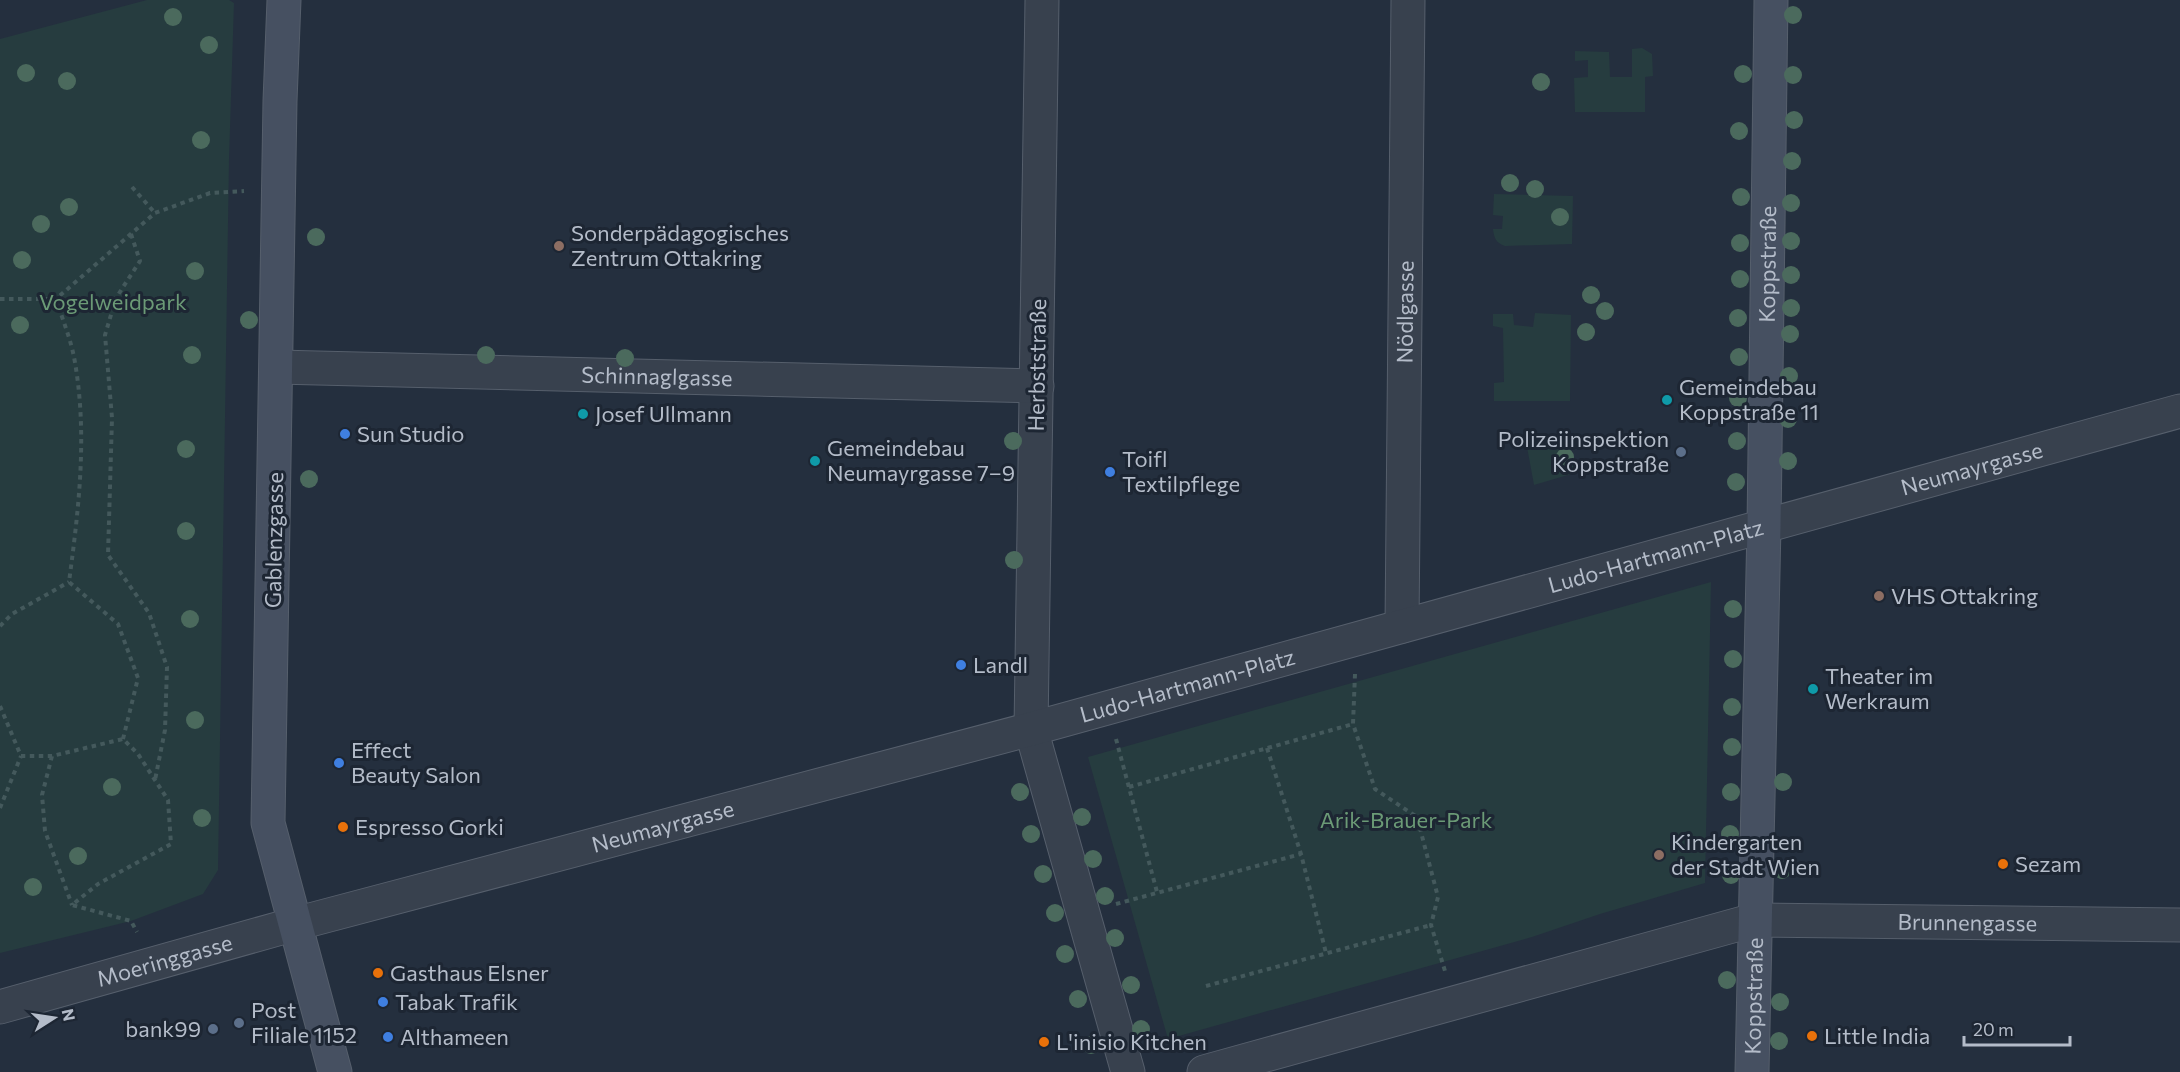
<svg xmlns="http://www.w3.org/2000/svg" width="2180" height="1072" font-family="Commissioner,sans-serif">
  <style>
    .green { fill: #263c3f }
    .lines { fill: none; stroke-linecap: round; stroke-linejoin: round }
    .street-casing { stroke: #565f6c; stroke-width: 35 }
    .secondary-casing { stroke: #565f6c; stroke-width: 35 }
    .path { stroke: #44595c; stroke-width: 4; stroke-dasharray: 4.5 4.5; stroke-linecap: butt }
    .street { stroke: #38414e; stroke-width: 33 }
    .secondary { stroke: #465061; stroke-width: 33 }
    .tree { fill: #4b6a5d }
    .education-dot { fill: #8d6e63; stroke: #1d2633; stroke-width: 2 }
    .culture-dot { fill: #0f9aa8; stroke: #1d2633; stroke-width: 2 }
    .shop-dot { fill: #3f7fe0; stroke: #1d2633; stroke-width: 2 }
    .service-dot { fill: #5c6f8a; stroke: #1d2633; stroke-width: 2 }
    .food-dot { fill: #e8710a; stroke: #1d2633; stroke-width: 2 }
    .labels { text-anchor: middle; stroke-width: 6; stroke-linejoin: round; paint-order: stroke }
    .poi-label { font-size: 22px; fill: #b4bcc9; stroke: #1d2633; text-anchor: start }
    .street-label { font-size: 22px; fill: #b4bcc9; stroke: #1d2633 }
    .park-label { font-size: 22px; fill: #6b9a76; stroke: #1d2633 }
  </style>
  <rect width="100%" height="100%" fill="#242f3e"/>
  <path class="green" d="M147,0H229L234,3L229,159L218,870L203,894L131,921L0,953V39Z
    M1642,48L1652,54L1653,76L1645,77V112H1575L1574,78L1588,77V60L1575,61V51L1609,52L1610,77H1632V49Z
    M1494,194L1573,196L1572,244L1505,246C1496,243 1494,238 1493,229H1502L1503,216L1493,215Z
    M1535,313L1571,315L1570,401H1494V383L1504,382L1503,328L1493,326V314H1513L1514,325L1533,327Z
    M1527,447L1569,448L1578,472L1534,485Z
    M1711,582L1705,883L1600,914L1532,937L1168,1039L1088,757Z"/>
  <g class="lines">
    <g class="street-casing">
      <g id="street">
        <path d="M1042,0L1031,729L1128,1072"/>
        <path id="s1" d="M277,367L1037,386"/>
        <path id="s2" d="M1402,626L1408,0"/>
        <path id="s3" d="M0,1007L295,924L1031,729L2180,411"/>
        <path id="s4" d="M1204,1072L1754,920L2180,925"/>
      </g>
    </g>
    <g class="secondary-casing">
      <g id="secondary">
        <path d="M284,0L280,101L268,823L335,1072"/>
        <path id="s5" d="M1752,1072L1764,526L1771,0"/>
      </g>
    </g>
    <path class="path" d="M132,187L155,213
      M131,234L140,261L116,298L105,335L112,418L108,555L149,613L167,667L165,730L155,780
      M0,299H56
      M0,626L12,614L69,582
      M1355,674L1353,724L1375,789L1417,817L1438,897L1431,925L1445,971
      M0,706L21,756H52L123,739L138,754L168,800L171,844L98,884L72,905L131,921L137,932
      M123,739L138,678L118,624L69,582C79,507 88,432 74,357C70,337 62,318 56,299L155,213L210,193L244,191
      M1116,739L1157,892
      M1267,748L1301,854L1326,953
      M52,756L42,795L45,831L72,905
      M1129,787L1353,724
      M0,808L21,756
      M1116,904L1301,854
      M1206,986L1431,925"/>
    <use href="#street" class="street"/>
    <use href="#secondary" class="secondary"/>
  </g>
  <g class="tree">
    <circle cx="1793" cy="15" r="9"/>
    <circle cx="173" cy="17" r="9"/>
    <circle cx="209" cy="45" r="9"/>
    <circle cx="26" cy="73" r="9"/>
    <circle cx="1743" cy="74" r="9"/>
    <circle cx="1793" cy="75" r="9"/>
    <circle cx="67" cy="81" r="9"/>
    <circle cx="1541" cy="82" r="9"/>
    <circle cx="1794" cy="120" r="9"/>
    <circle cx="1739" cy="131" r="9"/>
    <circle cx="201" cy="140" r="9"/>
    <circle cx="1792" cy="161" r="9"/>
    <circle cx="1510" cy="183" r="9"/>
    <circle cx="1535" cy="189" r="9"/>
    <circle cx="1741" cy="197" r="9"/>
    <circle cx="1791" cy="203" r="9"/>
    <circle cx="69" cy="207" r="9"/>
    <circle cx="1560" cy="217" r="9"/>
    <circle cx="41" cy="224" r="9"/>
    <circle cx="316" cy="237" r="9"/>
    <circle cx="1791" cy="241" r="9"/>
    <circle cx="1740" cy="243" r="9"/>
    <circle cx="22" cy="260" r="9"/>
    <circle cx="195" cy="271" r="9"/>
    <circle cx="1791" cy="275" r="9"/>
    <circle cx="1740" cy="279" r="9"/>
    <circle cx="1591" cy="295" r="9"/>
    <circle cx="1791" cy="308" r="9"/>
    <circle cx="1605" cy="311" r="9"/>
    <circle cx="1738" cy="318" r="9"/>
    <circle cx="249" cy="320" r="9"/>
    <circle cx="20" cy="325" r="9"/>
    <circle cx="1586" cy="332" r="9"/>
    <circle cx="1790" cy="334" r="9"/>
    <circle cx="192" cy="355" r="9"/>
    <circle cx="486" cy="355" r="9"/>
    <circle cx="1739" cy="357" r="9"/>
    <circle cx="625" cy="358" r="9"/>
    <circle cx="1789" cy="376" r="9"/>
    <circle cx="1738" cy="398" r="9"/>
    <circle cx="1788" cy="419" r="9"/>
    <circle cx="1013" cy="441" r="9"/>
    <circle cx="1737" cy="441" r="9"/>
    <circle cx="186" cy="449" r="9"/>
    <circle cx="1565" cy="457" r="9"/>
    <circle cx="1788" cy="461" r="9"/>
    <circle cx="309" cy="479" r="9"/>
    <circle cx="1736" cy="482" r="9"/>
    <circle cx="186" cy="531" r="9"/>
    <circle cx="1014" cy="560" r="9"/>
    <circle cx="1733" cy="609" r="9"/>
    <circle cx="190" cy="619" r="9"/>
    <circle cx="1733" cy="659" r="9"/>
    <circle cx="1732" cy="707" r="9"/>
    <circle cx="195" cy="720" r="9"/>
    <circle cx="1732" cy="747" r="9"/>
    <circle cx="1783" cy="782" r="9"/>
    <circle cx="112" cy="787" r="9"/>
    <circle cx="1020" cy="792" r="9"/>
    <circle cx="1731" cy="792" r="9"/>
    <circle cx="1082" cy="817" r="9"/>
    <circle cx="202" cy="818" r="9"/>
    <circle cx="1031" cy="834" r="9"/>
    <circle cx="1730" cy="834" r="9"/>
    <circle cx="78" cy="856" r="9"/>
    <circle cx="1093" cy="859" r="9"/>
    <circle cx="1782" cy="870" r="9"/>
    <circle cx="1043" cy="874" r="9"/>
    <circle cx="1731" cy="875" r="9"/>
    <circle cx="33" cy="887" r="9"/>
    <circle cx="1105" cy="896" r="9"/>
    <circle cx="1055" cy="913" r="9"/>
    <circle cx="1115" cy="938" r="9"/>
    <circle cx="1065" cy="954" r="9"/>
    <circle cx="1727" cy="980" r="9"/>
    <circle cx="1131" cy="985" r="9"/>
    <circle cx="1078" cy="999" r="9"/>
    <circle cx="1780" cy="1002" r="9"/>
    <circle cx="1141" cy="1029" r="9"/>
    <circle cx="1779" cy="1041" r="9"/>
    <circle cx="1091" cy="1045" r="9"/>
  </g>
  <g class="education-dot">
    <circle cx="559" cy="246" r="6"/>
    <circle cx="1879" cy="596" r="6"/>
    <circle cx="1659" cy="855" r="6"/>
  </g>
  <g class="culture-dot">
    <circle cx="1667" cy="400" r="6"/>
    <circle cx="583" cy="414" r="6"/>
    <circle cx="815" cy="461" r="6"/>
    <circle cx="1813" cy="689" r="6"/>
  </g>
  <g class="shop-dot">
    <circle cx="345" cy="434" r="6"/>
    <circle cx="1110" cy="472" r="6"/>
    <circle cx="961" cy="665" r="6"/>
    <circle cx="339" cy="763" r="6"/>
    <circle cx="383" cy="1002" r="6"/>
    <circle cx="388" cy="1037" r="6"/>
  </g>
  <g class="service-dot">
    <circle cx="1681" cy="452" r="6"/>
    <circle cx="239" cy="1023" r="6"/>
    <circle cx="213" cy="1029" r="6"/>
  </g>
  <g class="food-dot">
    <circle cx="343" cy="827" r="6"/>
    <circle cx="2003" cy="864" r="6"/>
    <circle cx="378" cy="973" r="6"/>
    <circle cx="1812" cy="1036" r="6"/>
    <circle cx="1044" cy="1042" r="6"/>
  </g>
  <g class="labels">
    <g class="poi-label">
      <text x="571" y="241">Sonderpädagogisches<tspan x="571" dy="25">Zentrum Ottakring</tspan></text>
      <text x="1679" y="395">Gemeindebau<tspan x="1679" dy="25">Koppstraße 11</tspan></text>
      <text x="595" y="422">Josef Ullmann</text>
      <text x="357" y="442">Sun Studio</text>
      <text x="1669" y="447" text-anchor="end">Polizeiinspektion<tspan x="1669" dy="25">Koppstraße</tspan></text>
      <text x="827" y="456">Gemeindebau<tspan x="827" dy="25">Neumayrgasse 7–9</tspan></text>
      <text x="1122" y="467">Toifl<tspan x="1122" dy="25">Textilpflege</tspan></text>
      <text x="1891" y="604">VHS Ottakring</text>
      <text x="973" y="673">Landl</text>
      <text x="1825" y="684">Theater im<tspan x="1825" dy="25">Werkraum</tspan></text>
      <text x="351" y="758">Effect<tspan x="351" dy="25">Beauty Salon</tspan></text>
      <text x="355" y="835">Espresso Gorki</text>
      <text x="1671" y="850">Kindergarten<tspan x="1671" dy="25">der Stadt Wien</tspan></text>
      <text x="2015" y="872">Sezam</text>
      <text x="390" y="981">Gasthaus Elsner</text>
      <text x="395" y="1010">Tabak Trafik</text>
      <text x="251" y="1018">Post<tspan x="251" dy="25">Filiale 1152</tspan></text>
      <text x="201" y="1037" text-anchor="end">bank99</text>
      <text x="1824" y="1044">Little India</text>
      <text x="400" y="1045">Althameen</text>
      <text x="1056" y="1050">L'inisio Kitchen</text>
    </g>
    <g class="street-label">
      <text dy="8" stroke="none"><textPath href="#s5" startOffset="808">Koppstraße</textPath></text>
      <text dy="8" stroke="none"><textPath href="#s2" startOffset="314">Nödlgasse</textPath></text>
      <text transform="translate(1037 365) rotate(-89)" y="8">Herbststraße</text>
      <text dy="8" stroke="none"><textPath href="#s1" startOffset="380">Schinnaglgasse</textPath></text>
      <text dy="8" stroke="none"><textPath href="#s3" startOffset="2044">Neumayrgasse</textPath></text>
      <text transform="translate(274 540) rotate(-89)" y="8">Gablenzgasse</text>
      <text dy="8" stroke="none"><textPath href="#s3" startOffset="1716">Ludo-Hartmann-Platz</textPath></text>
      <text dy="8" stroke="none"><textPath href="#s3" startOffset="1230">Ludo-Hartmann-Platz</textPath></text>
      <text dy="8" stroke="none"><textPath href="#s3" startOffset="687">Neumayrgasse</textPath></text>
      <text dy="8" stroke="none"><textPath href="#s4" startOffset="784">Brunnengasse</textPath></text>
      <text dy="8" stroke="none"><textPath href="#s3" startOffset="171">Moeringgasse</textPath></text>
      <text dy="8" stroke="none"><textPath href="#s5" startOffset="76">Koppstraße</textPath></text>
    </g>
    <g class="park-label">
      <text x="113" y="310">Vogelweidpark</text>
      <text x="1406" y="828">Arik-Brauer-Park</text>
    </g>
  </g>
  <g transform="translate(54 1018) rotate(78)" stroke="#1d2633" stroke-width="4.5" paint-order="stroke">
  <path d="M0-4.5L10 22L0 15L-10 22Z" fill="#b4bcc9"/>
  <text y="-9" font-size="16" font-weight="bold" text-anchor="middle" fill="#b4bcc9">N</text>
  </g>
  <path d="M1964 1036v9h106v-9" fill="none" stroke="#b4bcc9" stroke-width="3"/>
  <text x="1973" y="1036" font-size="18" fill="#b4bcc9" stroke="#1d2633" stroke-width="4.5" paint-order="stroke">20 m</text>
</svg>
